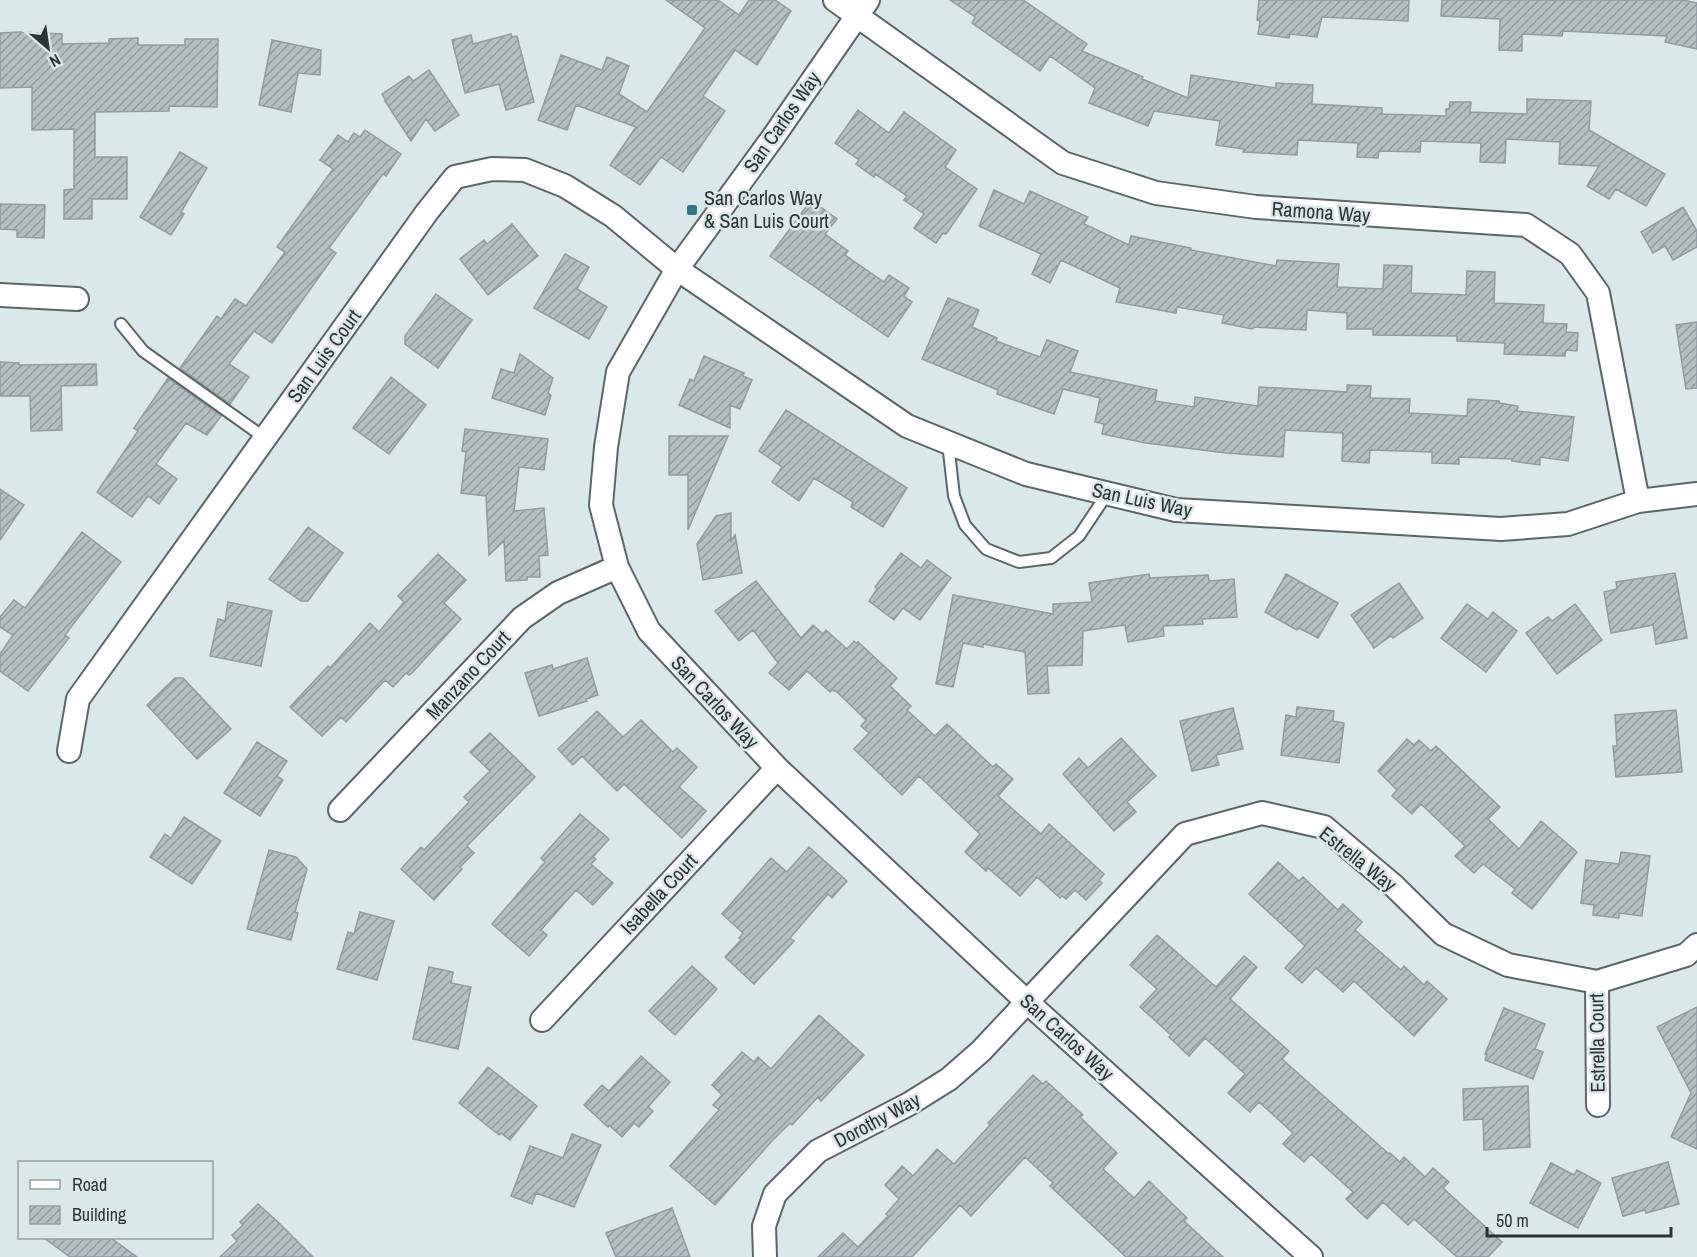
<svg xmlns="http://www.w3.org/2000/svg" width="1697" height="1257" font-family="'Archivo Narrow',sans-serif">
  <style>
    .building { fill: url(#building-hatch); stroke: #909c9e; stroke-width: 1.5 }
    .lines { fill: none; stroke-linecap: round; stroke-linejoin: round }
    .service-casing { stroke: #5b6668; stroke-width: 14 }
    .minor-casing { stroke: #5b6668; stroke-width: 26 }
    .service { stroke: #fff; stroke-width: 10 }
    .minor { stroke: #fff; stroke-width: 22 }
    .poi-dot { fill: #317882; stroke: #dbe8ea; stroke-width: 2 }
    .labels { text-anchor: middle; stroke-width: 5; stroke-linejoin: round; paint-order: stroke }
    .street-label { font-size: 20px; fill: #2d3233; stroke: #dbe8ea }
    .poi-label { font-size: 20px; fill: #2d3233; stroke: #dbe8ea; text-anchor: start }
  </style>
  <defs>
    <pattern id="building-hatch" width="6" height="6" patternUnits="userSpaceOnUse" patternTransform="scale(1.5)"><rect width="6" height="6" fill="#b3bfc1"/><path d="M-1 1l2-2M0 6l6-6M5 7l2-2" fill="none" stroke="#929c9d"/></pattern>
  </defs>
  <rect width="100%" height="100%" fill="#dbe8ea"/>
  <path class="building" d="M666,0H718L739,15L749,0H775L791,11L757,65L735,50L703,96L725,111L683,172L661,157L640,185L610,165L636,127L576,105L567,130L538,120L561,55L602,70L607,57L629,66L619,94L647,112L705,28Z
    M950,0H1023L1087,44L1082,51L1143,77L1142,79L1188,98L1191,75L1276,88V83L1313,85L1312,104L1382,108V114L1446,116V109H1449L1450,102H1471L1470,112L1527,114V99L1591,101L1589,130L1665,174L1646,206L1616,189L1609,199L1587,186L1599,166L1559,164L1560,142L1506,139L1505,163L1480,162L1481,143L1421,141L1420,152L1379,151L1378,158L1357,157L1358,143L1298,140L1297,155L1243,152L1244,149L1216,145L1220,121L1154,111L1148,126L1089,103L1095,88L1050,56L1040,71L972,23L975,17Z
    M1259,0H1409L1408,21L1322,17L1317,37L1290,34L1289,38L1258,34L1260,21L1257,20Z
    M1442,0H1683L1697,3V49L1665,42L1667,36L1563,31L1562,36L1522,34V51L1499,50L1500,19L1441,16Z
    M19,32L62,34V44L109,43V39L138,38V45H185V39H218L217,107L169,106V111L95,112V157H127V199H92V219H64V190L74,189V129L32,130V87L0,88V33Z
    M511,34L512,37L517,36L534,102L506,110L499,84L465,93L452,40L471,35L473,44Z
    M272,40L321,50L320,75L298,73L291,112L259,105Z
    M429,70L459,115L435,131L426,119L411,141L385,101H386L382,94L409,76L413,81Z
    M858,110L889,133L904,112L956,150L945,167L977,189L946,234L943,233L936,243L914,228L924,214L904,200L907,196L875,174L874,177L856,164L859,160L835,143Z
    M365,130L401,154L386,176L383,174L329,248L336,253L272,343L254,331L229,364L249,377L230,404L180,368L217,316L221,319L235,299L246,306L285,252L277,247L333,169L320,160L338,135L348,142L354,133L360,137Z
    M180,152L207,168L181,212L184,214L171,235L140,217Z
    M994,190L1024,204L1030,191L1088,217L1084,224L1129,245L1131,236L1191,248V250L1276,266L1277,260L1339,264L1337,287L1383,289L1384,265L1412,266L1411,293L1466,295L1467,271L1495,272L1494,303L1544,305L1543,323L1567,324L1566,332L1578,333L1577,351L1566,350L1565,356L1504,354L1505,343L1457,341V336L1373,335V329H1347V313L1307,310L1306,330L1255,327L1252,329L1222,323L1224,315L1177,307L1176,313L1116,302L1120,288L1061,260L1050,283L1032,274L1041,254L979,226Z
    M811,200L837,219L825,234L848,251L845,255L884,282L889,275L909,288L904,296L912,302L888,337L770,256Z
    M0,204L45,205L44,238L17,237V230L0,229Z
    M1683,207L1697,231V247L1673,260L1665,246L1653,253L1641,232Z
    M512,224L538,256L488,295L460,259L484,240L487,244Z
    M565,254L589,267L577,289L607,307L589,339L534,308Z
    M436,294L472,320L438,368L405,344V336Z
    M948,298L979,310L972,327L997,338L996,341L1040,357L1047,340L1078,351L1070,372L1157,390L1155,401L1194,407L1195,397L1258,406L1259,387L1347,392V385L1371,386L1370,398L1410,399L1409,413L1467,416L1468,399L1499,401V403L1518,406L1517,411L1574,417L1568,461L1540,457V465L1512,461V459L1459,457V464L1432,463V452L1370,450L1369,463L1342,461L1343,433L1285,430L1283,457L1226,453L1146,443L1102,434L1104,424L1095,422L1100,398L1063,389L1054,414L997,394L998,390L922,359Z
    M1697,322V388L1686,389L1676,325Z
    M520,354L553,378L548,393L551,395L545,415L492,398L501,369L514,373Z
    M704,356L744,373L743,376L752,380L740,409L730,405V428L679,405L690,379L694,381Z
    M0,362L19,363V365L96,364L97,385L61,386L62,430L31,431L30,396H0Z
    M391,377L426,405L389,454L353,428Z
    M168,378L221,416L207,435L186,423L156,464L177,479L159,504L148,496L132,517L97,492L138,431L134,428Z
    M786,410L907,488L883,527L851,507L853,502L814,478L799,501L772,482L782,467L759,451Z
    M465,429L548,439L544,470L519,467L514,511L544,508L548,555L539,556L540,577H527V580L506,581L504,541L489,555L486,496L461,493L466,452L462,451Z
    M669,436H728L688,530V475H669Z
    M0,489L24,505L0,540Z
    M731,513V541L735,535L742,573L703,580L697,544L716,516Z
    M308,527L343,553L308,601H301L269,579Z
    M82,532L121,562L65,635L69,638L28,691L0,671V654L13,635L0,627V617L14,600L25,608Z
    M901,553L921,568L927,560L951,578L920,620L903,608L894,620L869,601L877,589L875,587Z
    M438,554L466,580L444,603L461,619L413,672L409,675L406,673L393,687L385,680L346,722L341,717L322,736L290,707L328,666L330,668L370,623L379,632L404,602L398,596Z
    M1675,573L1687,638L1656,644L1653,625L1611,633L1604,592L1617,589L1616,582Z
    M1149,574L1150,578L1208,575L1209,581L1234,579L1237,617L1202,619L1203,624L1163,626L1164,636L1128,642L1125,625L1083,631L1082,665L1047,666L1049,693L1028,694L1025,652L983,644V647L963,643L953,687L936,684L953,595L1053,614V604L1092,602L1089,583Z
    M1286,574L1338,603L1318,638L1299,628L1297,630L1265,612Z
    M756,581L801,638L813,625L823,634L826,630L847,649L854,641L856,643L858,642L897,678L890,686L911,706L907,710L935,736L947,724L993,767L996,764L1013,779L998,796L1041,834L1049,824L1104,874L1099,880L1102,883L1086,900L1075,890L1066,899L1062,896L1060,898L1037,877L1020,896L988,868L986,871L965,852L980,834L919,776L902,795L854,749L869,733L861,726L866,720L837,692L832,690L830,692L807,671L789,690L769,673L778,663L753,630L739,641L715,611Z
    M1399,583L1423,618L1393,638L1391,636L1374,648L1351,615Z
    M228,602L272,611L261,666L210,656L218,619L225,621Z
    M1467,604L1488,619L1493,612L1517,631L1486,672L1441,638Z
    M1575,604L1602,640L1557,674L1526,633L1548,617L1552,621Z
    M587,658L598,695L586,699L587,701L539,716L525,673L552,665L553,669Z
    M175,678H183L231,729L197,759L147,705Z
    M1297,707L1334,711L1333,721L1344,723L1339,763L1281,755L1286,715L1296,717Z
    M1233,708L1243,749L1216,755L1219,765L1192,771L1180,721Z
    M1676,710L1682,772L1616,777L1613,746H1617L1615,715Z
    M597,711L623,737L641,720L673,752L677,748L697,767L679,787L706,811L682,838L624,784L617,791L582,756L573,765L558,749Z
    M490,733L535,777L467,846L474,853L460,867L462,869L434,900L401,869L421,847L424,850L469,802L464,797L490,771L470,752Z
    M1121,738L1156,776L1127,802L1136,812L1114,831L1063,774L1079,758L1088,768Z
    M1407,739L1414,745L1419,740L1431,751L1436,746L1500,807L1488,819L1519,849L1541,821L1577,852L1532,909L1512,893L1515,889L1483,864L1474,873L1455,856L1465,846L1421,804L1412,814L1392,796L1397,790L1378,771Z
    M257,742L287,761L277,776L283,780L260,816L224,793Z
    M580,814L609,839L593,857L596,859L591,864L613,883L593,905L576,890L541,930L547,935L529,956L492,924L545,862L541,858Z
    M184,817L221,841L192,884L150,857L165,834L171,838Z
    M809,847L847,881L832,898L828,894L790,938L794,941L754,984L725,957L741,940L739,938L743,933L722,914L771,858L787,872Z
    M269,850L296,857L307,869L295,912L298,913L291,940L247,929Z
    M1621,852L1650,856L1642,916L1619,913V918L1593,915L1594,905L1581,903L1586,860L1619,864Z
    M1278,862L1299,881L1303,877L1338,910L1343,904L1362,922L1355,930L1401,970L1404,966L1424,985L1427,981L1447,999L1414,1036L1354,981L1343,992L1316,968L1302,983L1285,968L1305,946L1249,894Z
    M360,912L394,921L377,980L337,969L348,932L354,934Z
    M1157,935L1216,987L1244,956L1257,967L1230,999L1289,1051L1282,1059L1389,1154L1390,1153L1400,1162L1404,1157L1425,1177L1433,1168L1449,1182L1443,1188L1502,1242L1488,1257H1457L1414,1219L1408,1225L1383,1202L1367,1219L1346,1199L1353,1192L1311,1154L1304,1162L1283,1144L1293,1133L1259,1102L1250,1112L1228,1093L1245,1074L1205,1038L1189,1056L1169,1037L1171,1035L1140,1007L1157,989L1130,965Z
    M692,966L717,989L675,1035L649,1011Z
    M429,967L453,972L451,983L471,987L458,1049L413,1039Z
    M1697,1007V1149L1671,1137L1691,1093L1657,1027Z
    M1504,1008L1545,1024L1535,1049L1543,1052L1533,1079L1485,1060L1487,1054H1485Z
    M819,1015L864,1055L821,1101L818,1097L792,1125L790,1123L771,1142L715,1205L670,1166L719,1110L713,1105L722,1095L712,1085L742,1052L754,1062L758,1057L771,1069Z
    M641,1056L670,1082L648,1107L653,1111L639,1127L634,1123L622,1137L609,1125L608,1127L584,1105L602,1085L609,1091Z
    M488,1067L537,1106L510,1140L501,1133L499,1135L459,1103Z
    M1033,1075L1043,1084L1046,1081L1083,1115L1080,1117L1117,1153L1103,1169L1134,1198L1149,1181L1187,1218L1184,1221L1223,1257H1126L1050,1186L1053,1183L1025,1157L971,1216L960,1205L912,1257H818L843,1233L858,1247L888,1216L886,1214L899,1199L885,1185L902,1166L913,1176L937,1149L954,1164L990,1125L988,1123Z
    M1528,1086L1530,1147L1484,1150L1483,1119L1464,1120L1463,1089Z
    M572,1134L601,1145L574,1207L536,1193L532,1204L511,1196L530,1146L563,1158Z
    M1668,1162L1679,1204L1646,1213L1645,1210L1623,1216L1612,1178Z
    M1551,1163L1574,1175L1577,1170L1601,1183L1578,1228L1530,1203Z
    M258,1204L278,1222L313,1257H220L237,1241L232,1235L243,1225L240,1222Z
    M672,1208L690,1257H616L606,1233Z
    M44,1238H111L137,1257H70Z"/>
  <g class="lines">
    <g class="service-casing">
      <path id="service" d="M121,324L143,351L265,438
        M948,443L954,496L965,525L986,549L1019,562L1051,558L1079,536L1107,494"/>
    </g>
    <g class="minor-casing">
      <path id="minor" d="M835,0L1063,163L1156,193L1256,207L1526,225L1570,254L1598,293L1638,501
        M868,0L774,136L677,269L618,372L606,447L601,505L617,567L649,631L777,768L1026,1001L1311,1257
        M0,295L77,299
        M69,751L78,699L427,212L455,177L492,169L525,170L565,186L613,216L677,269L907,426L1026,474L1176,510L1501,529L1568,524L1638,501L1697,494
        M340,810L522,618L558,593L617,567
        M1597,982L1598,1105
        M542,1020L777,768
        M765,1257L764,1226L775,1194L818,1151L909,1104L949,1079L981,1051L1185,834L1262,813L1324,827L1394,886L1443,934L1508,965L1597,982L1686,955L1697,945"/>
    </g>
    <use href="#service" class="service"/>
    <use href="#minor" class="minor"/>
  </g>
  <rect class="poi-dot" x="686" y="204" width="12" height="12" rx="3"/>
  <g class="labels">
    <g class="street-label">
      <text transform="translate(782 122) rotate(-55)" y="7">San Carlos Way</text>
      <text transform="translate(1321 212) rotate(4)" y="7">Ramona Way</text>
      <text transform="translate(324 356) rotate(-54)" y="7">San Luis Court</text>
      <text transform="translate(1142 500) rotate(12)" y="7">San Luis Way</text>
      <text transform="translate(468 675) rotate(-47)" y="7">Manzano Court</text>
      <text transform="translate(715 702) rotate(47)" y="7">San Carlos Way</text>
      <text transform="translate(1358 859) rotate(38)" y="7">Estrella Way</text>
      <text transform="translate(659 894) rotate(-47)" y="7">Isabella Court</text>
      <text transform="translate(1067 1037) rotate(42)" y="7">San Carlos Way</text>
      <text transform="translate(1597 1043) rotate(-91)" y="7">Estrella Court</text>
      <text transform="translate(877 1120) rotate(-28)" y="7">Dorothy Way</text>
    </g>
    <g class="poi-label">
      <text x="704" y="205">San Carlos Way<tspan x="704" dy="23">&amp; San Luis Court</tspan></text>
    </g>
  </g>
  <rect x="18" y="1161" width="195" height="78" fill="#dbe8ea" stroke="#959fa1" stroke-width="1.5"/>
  <rect x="30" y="1180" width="30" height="9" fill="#ffffff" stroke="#959fa1" stroke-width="1.5"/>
  <text x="72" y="1191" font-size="18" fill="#2d3233">Road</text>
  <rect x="30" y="1206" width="30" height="18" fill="url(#building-hatch)" stroke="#959fa1" stroke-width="1.5"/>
  <text x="72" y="1221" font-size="18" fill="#2d3233">Building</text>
  <g transform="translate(48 48) rotate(151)" stroke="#dbe8ea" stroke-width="4.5" paint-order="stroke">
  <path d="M0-4.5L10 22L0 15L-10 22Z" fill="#2d3233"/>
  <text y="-9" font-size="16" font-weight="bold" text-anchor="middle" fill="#2d3233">N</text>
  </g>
  <path d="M1487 1227v9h184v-9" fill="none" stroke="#2d3233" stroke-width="3"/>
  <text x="1496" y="1227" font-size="18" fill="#2d3233" stroke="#dbe8ea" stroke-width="4.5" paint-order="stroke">50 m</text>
</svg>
